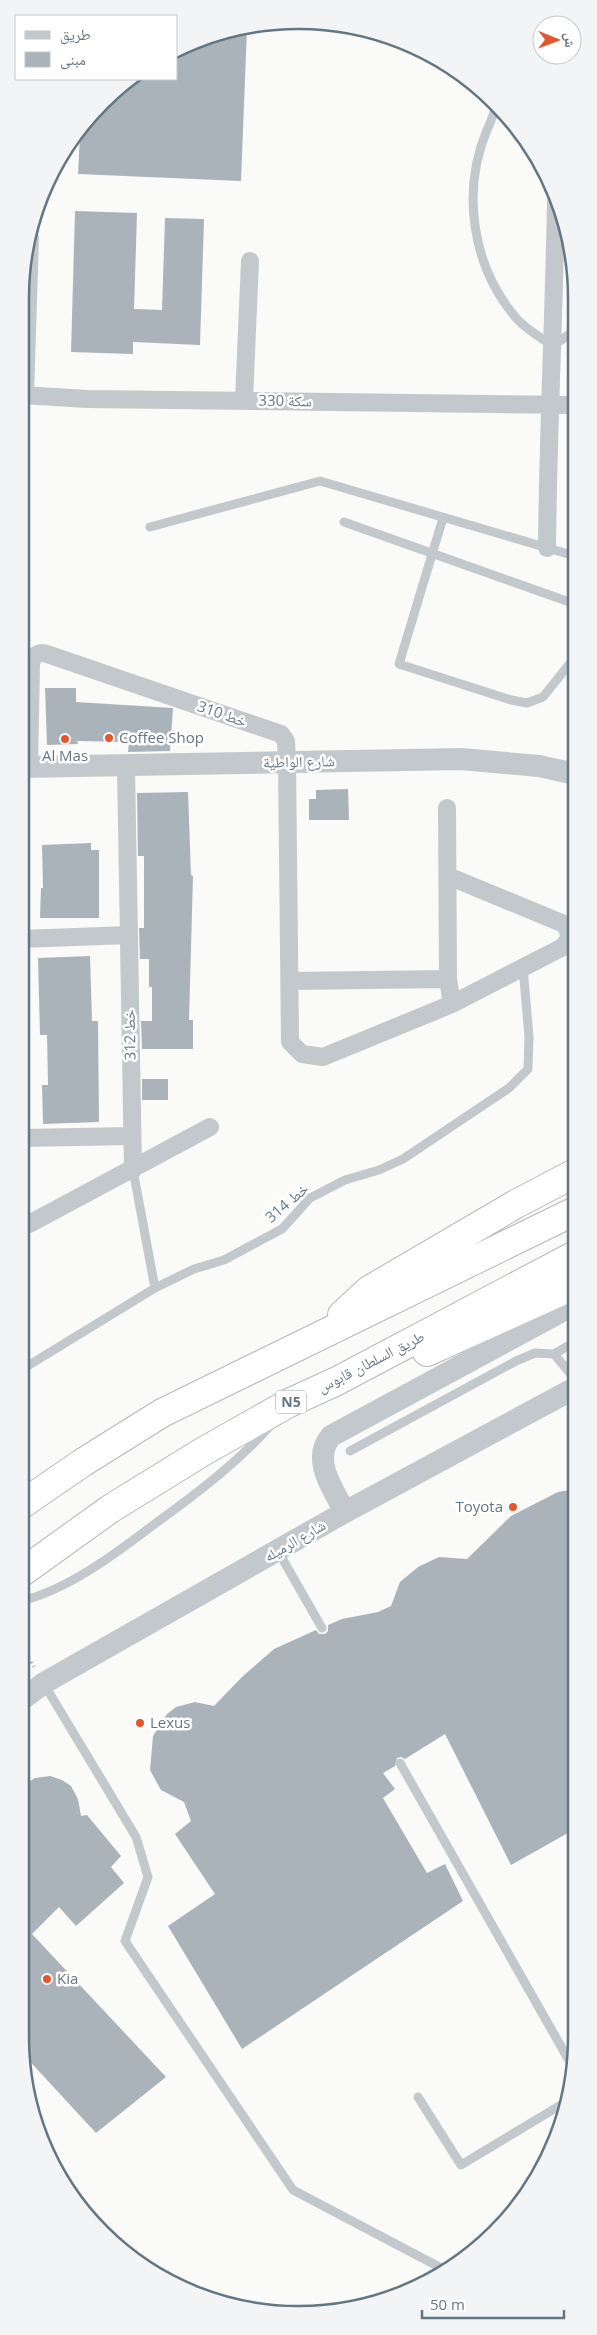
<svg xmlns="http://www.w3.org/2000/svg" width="597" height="2335" font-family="'Open Sans','Noto Naskh Arabic',sans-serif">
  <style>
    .building { fill: #aab3b9 }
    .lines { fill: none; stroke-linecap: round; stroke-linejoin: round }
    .trunk-casing { stroke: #b4b9bd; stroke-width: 30 }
    .path { stroke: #bbbfc2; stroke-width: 3; stroke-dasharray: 2.5 2.5; stroke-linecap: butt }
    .service { stroke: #c3c8cc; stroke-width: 9 }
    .minor { stroke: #c3c8cc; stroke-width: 18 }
    .tertiary { stroke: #c3c8cc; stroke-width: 22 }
    .trunk { stroke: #fff; stroke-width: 28 }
    .poi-dot { fill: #e4572e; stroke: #fff; stroke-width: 2 }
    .labels { text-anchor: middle; stroke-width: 5; stroke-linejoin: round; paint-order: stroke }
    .shield { fill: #fff; stroke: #939fa8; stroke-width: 1 }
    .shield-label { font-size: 14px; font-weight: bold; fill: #657683 }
    .street-label { font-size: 15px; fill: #657683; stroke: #fff }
    .poi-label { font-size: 15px; fill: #657683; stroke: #fff; text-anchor: start }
    .rim { fill: none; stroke: #657683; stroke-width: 2.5 }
  </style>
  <rect width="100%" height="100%" fill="#fafaf8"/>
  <path class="building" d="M247,28L241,181L78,174L80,134L128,79H176V54L227,29Z
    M75,211L137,213L134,309L162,310L165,218L204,219L200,345L133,342V354L71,352Z
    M45,688H76V702L173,708L170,751L128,752L129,742L77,741L78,744L47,745Z
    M348,789L349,820H309V799H316V790Z
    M188,792L191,875L193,876L189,1020H193V1049H142L141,1021H152V987H149V959H140L139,928H144V856H138L137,793Z
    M91,843V850H99V918H40L41,888H43L42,845Z
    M90,956L92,1021H98L99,1122L43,1124L42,1085H48L47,1035H40L38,958Z
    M142,1079H168V1100H142Z
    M575,1489V1829L511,1865L445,1734L405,1759L401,1757L397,1758L395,1766L383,1773L395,1789L383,1798L427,1873L445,1864L463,1901L242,2049L168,1926L215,1894L175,1834L191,1821L184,1802L161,1790L150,1770L153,1736L167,1714L176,1707L195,1702L214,1706L242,1677L274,1649L316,1630L319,1634H325L328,1631V1625L342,1619L378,1612L391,1606L400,1582L418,1567L439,1557L467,1559L511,1516L558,1492Z
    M50,1776L62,1780L71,1786L78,1799L81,1816L87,1815L121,1856L111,1867L124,1883L76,1926L59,1907L32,1934L166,2077L96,2133L23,2054L20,2036V1787L35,1778Z"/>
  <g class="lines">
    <g class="trunk-casing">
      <path id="trunk" d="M342,1315L369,1290L516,1204L575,1173
        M427,1352L575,1285
        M21,1505L82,1463L162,1413L575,1211
        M21,1573L110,1509L204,1451L289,1403L337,1381L575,1255"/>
    </g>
    <path class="path" d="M21,1644L34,1667"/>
    <path class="service" d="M498,105C493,113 491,122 487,130C461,192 472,267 517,319C526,329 541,338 553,346L575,330
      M443,518L399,664L511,700L527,703L543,697L575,657
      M344,522L575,604
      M150,527L320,481L575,556
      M133,1170L155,1288
      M21,1370L155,1288L194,1269L224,1260L282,1229L310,1198L345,1180L379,1170L403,1159L509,1088L528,1069L529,1037L523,967
      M575,1379L554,1354L575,1342
      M350,1451L516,1361L535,1353L554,1354
      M278,1551L322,1628
      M21,1601C68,1590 118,1552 156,1523C196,1494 237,1463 270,1426
      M44,1684L136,1837L148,1877L125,1941L293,2190L445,2270
      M400,1763L575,2071
      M418,2097L461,2165L564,2103"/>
    <path class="minor" d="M22,395L87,399L575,405
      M25,395L30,238
      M244,400L250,261
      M547,548C548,432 554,317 556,201
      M126,766L133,1170
      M29,767L31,664C33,655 39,651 47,654L281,734L286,741L287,762L290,1042L302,1054L323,1057L452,1004L561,948L568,941L569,932L564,924L448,876
      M447,808L448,979L452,1004
      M21,939L129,935
      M290,981L448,979
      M21,1138L131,1136
      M29,1224L210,1127"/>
    <path class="tertiary" d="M22,767L461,759L539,766L575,774
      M345,1512C333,1489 311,1460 331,1436L575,1304
      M20,1701L44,1683L345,1512L575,1388"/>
    <use href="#trunk" class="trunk"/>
  </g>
  <g class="poi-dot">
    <circle cx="109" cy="738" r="5"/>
    <circle cx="65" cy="739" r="5"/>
    <circle cx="513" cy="1507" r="5"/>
    <circle cx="140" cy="1723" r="5"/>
    <circle cx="47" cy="1979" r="5"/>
  </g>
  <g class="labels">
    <rect class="shield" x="276" y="1390.5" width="30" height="23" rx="4"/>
    <g class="shield-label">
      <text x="291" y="1407">N5</text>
    </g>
    <g class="street-label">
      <text transform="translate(285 401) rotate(1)" y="5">سكة 330</text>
      <text transform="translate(222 714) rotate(19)" y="5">خط 310</text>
      <text transform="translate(299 762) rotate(-1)" y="5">شارع الواطية</text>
      <text transform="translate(130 1035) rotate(-91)" y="5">خط 312</text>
      <text transform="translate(287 1203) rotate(-41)" y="5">خط 314</text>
      <text transform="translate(371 1362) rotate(-27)" y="5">طريق السلطان قابوس</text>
      <text transform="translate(295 1541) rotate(-30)" y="5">شارع الرميله</text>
    </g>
    <g class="poi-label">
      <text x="119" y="743">Coffee Shop</text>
      <text x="65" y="761" text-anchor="middle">Al Mas</text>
      <text x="503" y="1512" text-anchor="end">Toyota</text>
      <text x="150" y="1728">Lexus</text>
      <text x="57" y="1984">Kia</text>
    </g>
  </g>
  <path d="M0 0H597V2335H0ZM298 29H299A269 269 0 0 1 568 298V2037A269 269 0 0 1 299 2306H298A269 269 0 0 1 29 2037V298A269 269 0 0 1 298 29Z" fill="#f3f4f5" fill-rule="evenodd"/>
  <path class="rim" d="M298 29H299A269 269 0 0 1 568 298V2037A269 269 0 0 1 299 2306H298A269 269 0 0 1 29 2037V298A269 269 0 0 1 298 29Z"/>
  <rect x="15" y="15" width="162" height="65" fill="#ffffff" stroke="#c1c8cd"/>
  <rect x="25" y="31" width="25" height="8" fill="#c3c8cc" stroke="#c1c8cd"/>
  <text x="60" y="40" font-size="15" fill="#657683">طريق</text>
  <rect x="25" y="52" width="25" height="15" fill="#aab3b9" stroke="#c1c8cd"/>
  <text x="60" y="65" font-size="15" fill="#657683">مبنى</text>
  <g transform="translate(557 40) rotate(91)"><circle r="24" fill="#ffffff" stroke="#c1c8cd"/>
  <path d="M0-4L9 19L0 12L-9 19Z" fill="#e4572e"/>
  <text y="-8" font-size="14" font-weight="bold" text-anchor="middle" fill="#657683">ش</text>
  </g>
  <path d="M422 2310v8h142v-8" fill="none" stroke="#657683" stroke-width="2.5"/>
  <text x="430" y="2310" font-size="15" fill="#657683" stroke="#ffffff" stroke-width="4" paint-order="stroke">50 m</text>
</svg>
